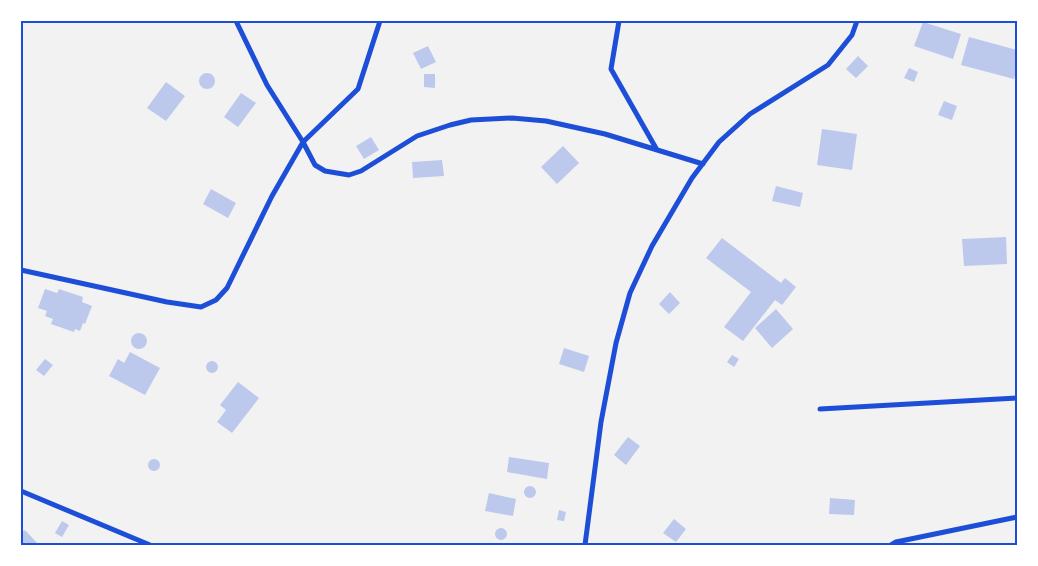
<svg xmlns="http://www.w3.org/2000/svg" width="1038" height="566" font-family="Cabin,sans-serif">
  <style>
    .building { fill: #bdc9ec }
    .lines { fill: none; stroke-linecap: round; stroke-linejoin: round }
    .minor { stroke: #1d4ed8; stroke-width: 5 }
    .neatline { fill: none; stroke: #1d4ed8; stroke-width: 2 }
  </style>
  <rect width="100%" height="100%" fill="#f2f2f2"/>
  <path class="building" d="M923,22L961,34L953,59L914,46Z
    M969,37L1017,50V68L1014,79L961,65Z
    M428,46L436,62L421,69L413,53Z
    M858,56L868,66L856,78L846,69Z
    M909,68L918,72L914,82L904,78Z
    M199 81a8 8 0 1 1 16 0a8 8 0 1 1-16 0Z
    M424,74H435V88L424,87Z
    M166,82L185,96L166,121L147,108Z
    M241,93L256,103L238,127L224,117Z
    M944,101L957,106L952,120L938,115Z
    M822,129L857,134L852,170L817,165Z
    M371,137L379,150L364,159L356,146Z
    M563,146L579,163L557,184L541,167Z
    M442,160L444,176L413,178L412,162Z
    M776,186L803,193L800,207L772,201Z
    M211,189L236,203L228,218L203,204Z
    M1006,237L1007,264L964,266L962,239Z
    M722,238L781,283L785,278L796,287L782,305L775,300L743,341L724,327L751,292L706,258Z
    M45,289L57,293L59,289L83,297L82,302L92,306L85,324L83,323L80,331L75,329L74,332L51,324L53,319L45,316L47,311L38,308Z
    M670,292L680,303L669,314L659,304Z
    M776,309L793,329L772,348L755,328Z
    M131 341a8 8 0 1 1 16 0a8 8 0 1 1-16 0Z
    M564,348L589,356L584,372L559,364Z
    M130,352L160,368L145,395L109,376L118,359L124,363Z
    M732,355L739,359L734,367L727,362Z
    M45,359L53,365L44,376L36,370Z
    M206 367a6 6 0 1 1 12 0a6 6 0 1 1-12 0Z
    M238,382L259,398L232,433L217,422L226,410L220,405Z
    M628,437L640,446L626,465L614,455Z
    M509,457L549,463L547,479L507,472Z
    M148 465a6 6 0 1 1 12 0a6 6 0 1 1-12 0Z
    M524 492a6 6 0 1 1 12 0a6 6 0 1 1-12 0Z
    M489,493L516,499L513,516L485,511Z
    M830,498L855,500L854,515L829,514Z
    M559,510L566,512L564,521L557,520Z
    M674,519L686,529L676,542L663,533Z
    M62,521L69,525L62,537L55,533Z
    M495 534a6 6 0 1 1 12 0a6 6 0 1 1-12 0Z
    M25,530L39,545H21V533Z"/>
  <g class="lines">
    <path class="minor" d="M236,21L267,85L303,142L315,165L325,171L349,175L361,171L417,136L450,125L471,120L512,118L546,121L605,134L703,164
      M619,21L611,69L657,150
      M21,270L167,302L201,307L216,300L227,288L272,196L303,142L358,89L380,21
      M820,409L1017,398
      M21,491L150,545
      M585,545L601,422L616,343L630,293L652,246L692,178L719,142L750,114L828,65L852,35L857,21
      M891,545L896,542L1017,517"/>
  </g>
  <rect width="1038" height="566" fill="none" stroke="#ffffff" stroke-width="45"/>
  <rect x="22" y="22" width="994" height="522" class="neatline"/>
</svg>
